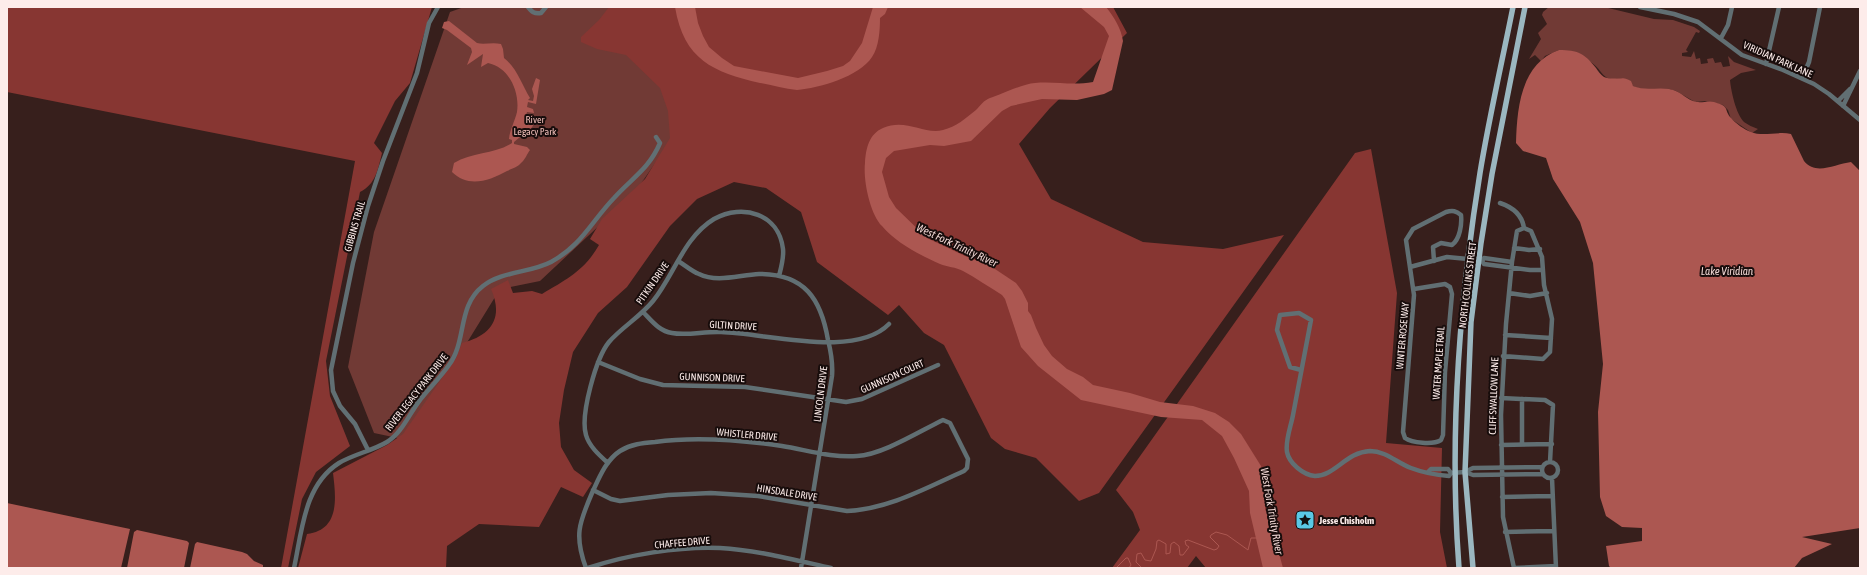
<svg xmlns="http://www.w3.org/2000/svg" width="1867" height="575" font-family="'Asap Condensed',sans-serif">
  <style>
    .green { fill: #713a35 }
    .forest { fill: #873632 }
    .water { fill: #ac5751 }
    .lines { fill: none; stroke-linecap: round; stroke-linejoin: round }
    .stream { stroke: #ac5751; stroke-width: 1 }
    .minor { stroke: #616f73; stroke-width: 4.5 }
    .major { stroke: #9bb7c0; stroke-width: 5.5 }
    .labels { text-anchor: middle; stroke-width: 4; stroke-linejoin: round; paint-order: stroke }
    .street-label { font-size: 10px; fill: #fdecea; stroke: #170c0b }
    .park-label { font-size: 10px; fill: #f0bfba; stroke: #170c0b }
    .poi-label { font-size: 10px; font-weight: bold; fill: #fdecea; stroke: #170c0b; text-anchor: start }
    .water-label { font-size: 11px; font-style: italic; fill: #f1d8d5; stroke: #170c0b }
  </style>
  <rect width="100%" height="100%" fill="#371f1c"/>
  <path class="green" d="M464,7H654L680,104L670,142L635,192L540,281L500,289L407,440L374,433L348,367L374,232L450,12Z
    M1549,7H1604L1654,19L1673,20L1694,27L1700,31L1699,33L1696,32L1686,50L1688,52L1682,53V56L1691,57L1694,51L1696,59L1700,58L1701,64L1708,63L1707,59L1713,58L1715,63L1721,62L1723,67L1730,66L1728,56L1734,62L1756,70L1741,73L1730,80C1731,91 1736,114 1744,122C1748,125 1753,127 1758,129L1752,133L1731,119L1728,110L1723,105L1706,101L1695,102L1676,91L1670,89H1640L1633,86L1621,78C1602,83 1603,70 1592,63C1583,57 1569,54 1559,50L1545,56L1541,61L1535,55L1529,59L1541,39L1538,33L1547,24L1542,15L1543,12Z"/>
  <path class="forest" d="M7,7H432L410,83L395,101L374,143L382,153C378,169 376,184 360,192L326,361L330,396L350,446L316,472L302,499L288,568H281L355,161L7,92Z
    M609,7H1113L1127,33L1050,108L1019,144L1051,199L1143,242L1223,249L1284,235L1099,493L1079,501L1036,458L1005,449L991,438L944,345L924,333L899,305L888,315L817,262L801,212L766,188L734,182L697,199L670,226L627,287L598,313L573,352L564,390L559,423L561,447L574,470L592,483L583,497L561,487L539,527L479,524L447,546L446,568H298L307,534C340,530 336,498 333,473L387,445L403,434L456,358L462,343C491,336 504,318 491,289L508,280L513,293L532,291L542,294C567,279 584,271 599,245L590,239L602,219L645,179L670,138L668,111L660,88L626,55L597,49L581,42V37L599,20Z
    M1371,149L1397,293L1386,443L1442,448L1440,532L1447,568H1206L1196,556L1187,568H1112L1140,530L1133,512L1116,490L1355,153Z"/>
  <path class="water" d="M675,7H695L698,23L703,36L709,47L722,58L734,66L798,78L827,71L843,66L850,61L862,43L873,7H888L885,14L880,18C880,30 879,47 872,57C859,77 819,88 797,90C784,89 772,85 760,83C713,72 684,60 675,7Z
    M1080,7H1106C1114,17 1121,28 1123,41L1112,90L1104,94L1077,100L1042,99L1011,106L1002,111L971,141L944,146L930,145L894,151L886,158L882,172L889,197L896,208L927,238L965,256L989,265L1016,283L1022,291L1028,303V311L1031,315L1036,328L1044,345L1052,356L1067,369L1083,377L1093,385L1130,393L1160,402L1193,406L1215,413L1229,422L1241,434L1261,466L1267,490L1265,509L1269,517L1283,568H1263L1250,513L1249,491L1234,458L1222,436L1202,420L1161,417L1081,400L1038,366L1021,347L1005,299L1002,295C989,287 976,278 963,271C956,267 947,267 940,264C920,255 896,243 882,226C870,214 863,180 865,163C866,148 869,134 883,128C906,118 924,135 943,130C956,127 966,118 976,110C980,106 984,100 990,98C1002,94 1022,84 1035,83C1055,81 1072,86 1093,82L1109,36L1104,27Z
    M449,21L477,43C484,45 492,42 501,44L503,49L504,58C517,68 522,85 530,98L528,100L533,101L534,96L532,89L536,78L540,80L536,104L528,102L527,107L533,109L534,113L527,112L524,122L534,124L529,132H524L520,137L514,142V144L527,147L530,150C527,154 525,160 521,163C518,167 511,169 507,171C489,181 468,188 452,172L454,163C472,152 495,154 512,143V140L509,139C510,129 515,121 517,112C520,92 509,67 488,63L481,67L483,54L467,65L472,52L471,48L447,30L442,28L444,22Z
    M1559,50C1578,50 1584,53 1596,68C1598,71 1601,75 1604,77C1614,81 1622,75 1631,81L1633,86C1645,91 1657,87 1669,89C1679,90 1685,98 1693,101C1701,104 1707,100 1714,102C1731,107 1723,109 1731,118C1735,123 1745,130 1751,132C1763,137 1778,131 1791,134L1804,161C1816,176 1835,164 1851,162L1860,171V528L1802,537L1832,544L1802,558L1794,568H1611L1609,566L1606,546L1642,541V528L1622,527L1606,516L1600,497L1598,412L1603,364L1593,263L1580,222L1553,179L1546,158L1523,151L1516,143C1517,108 1521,63 1559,50Z
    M7,503L130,529L121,568H7Z
    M137,530L187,541L189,543L184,568H127L134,532Z
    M197,542L242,552L247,554L254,561L263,565V568H190L195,544Z"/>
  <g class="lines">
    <path class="stream" d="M1116,568L1126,558H1128L1131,565L1129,568
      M1142,568L1136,562L1137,554L1141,553L1145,560L1151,561L1156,549L1157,541L1159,540L1166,544V554L1170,553L1171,544L1174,542L1179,546L1180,555H1183L1189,547L1186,545L1185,541L1188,540L1214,550L1217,549L1219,546L1210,537L1211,535L1216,532L1227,535L1248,550L1251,538H1256"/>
    <path class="minor" d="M528,7C532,12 534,14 541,13L546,7
      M1640,7L1674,14L1698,22L1742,55L1783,70L1814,84L1829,94L1860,120
      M1721,38L1728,25L1732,7
      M1766,64L1779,7
      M1802,78L1809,62L1820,7
      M1838,101L1850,89
      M1843,106L1860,71
      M1500,203C1512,207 1522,214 1524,228
      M1514,248L1529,250L1540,249
      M678,261C685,265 691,271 699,274C717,283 739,275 759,274C805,274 821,299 828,340C831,352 833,364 832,376L801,568
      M1482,261L1484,264L1530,270H1543
      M1482,261L1484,258L1512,262
      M1410,267L1447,257L1468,259
      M1414,289L1445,284L1450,287L1452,294L1445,372L1443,435L1441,440C1433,445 1412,443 1405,438L1403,432L1414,295L1406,240L1413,229L1446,212C1453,210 1456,211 1461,215C1462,224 1460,239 1452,245L1441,243L1433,247L1434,261
      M1509,293L1530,296L1547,293
      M643,312C652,321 659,331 672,333C687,336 705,331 721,332C766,333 855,359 889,324
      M1505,335L1551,338
      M1503,356L1543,359L1550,352L1552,319L1544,285L1542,257L1531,231L1524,228
      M598,362L640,379L663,385L745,387L846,402L862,399L938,365
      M1301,370L1290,367L1277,330L1280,315L1299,313L1311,320C1305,352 1299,384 1293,415C1291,426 1285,441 1287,452C1289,463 1303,475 1315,476C1335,476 1346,452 1370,451C1386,451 1397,463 1411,468C1424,473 1436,475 1449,476L1451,473L1465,472L1473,475L1543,474
      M1501,398L1545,400L1553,405L1550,462
      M1522,399V444
      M1501,445L1552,444
      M368,450L355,424L340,406L333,391L331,370L353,263L368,206L383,161L417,73L429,23L438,7
      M1542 470a8 8 0 1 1 16 0a8 8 0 1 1-16 0Z
      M608,463C599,455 589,446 586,435C580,415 596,358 609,342C622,327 640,317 653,301C674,275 684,237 714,219C743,203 779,214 783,249C784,258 781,268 779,276
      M1428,472L1431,469H1448L1451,473
      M1465,472L1473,468L1542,467
      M1552,478L1556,568
      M1502,497L1553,496
      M1505,532L1553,531
      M294,568C302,531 304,485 339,463C354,454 372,451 387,442C402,433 409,414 420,400C429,388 440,378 449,365C467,341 457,306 483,286C502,271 530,273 551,262C582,245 591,222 614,198C632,178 649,169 660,143L656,137
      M586,568C574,536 579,523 592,493C599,478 606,460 620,451C631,444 643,443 655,442C697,436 741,440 782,446C807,450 832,458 857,456C882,455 920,431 943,420L950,423L968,459L967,468L964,471C926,488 889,509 847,511L758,496L711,493L668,495L620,501L611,499L593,490
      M588,568C626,555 680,546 720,548C757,550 795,560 831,568
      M1514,568L1503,517L1501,415L1506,324L1512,262L1517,231L1524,228
      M1514,568L1556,566"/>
    <path class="major" d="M1459,568C1449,437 1459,303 1480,173C1489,118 1502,62 1513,7
      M1473,568L1465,472L1471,322L1481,243L1492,174L1525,7"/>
  </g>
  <defs>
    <g id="sight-square" transform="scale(1)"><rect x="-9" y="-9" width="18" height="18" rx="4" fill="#5ac8e5" stroke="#170c0b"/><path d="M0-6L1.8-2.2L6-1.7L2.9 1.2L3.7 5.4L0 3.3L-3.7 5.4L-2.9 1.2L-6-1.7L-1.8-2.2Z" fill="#111"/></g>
  </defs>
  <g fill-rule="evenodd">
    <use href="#sight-square" x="1305" y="520"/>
  </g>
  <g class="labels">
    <g class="street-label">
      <text transform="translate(1778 59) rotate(24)" y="4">VIRIDIAN PARK LANE</text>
      <text transform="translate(354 226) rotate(-74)" y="4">GIBBINS TRAIL</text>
      <text transform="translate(652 283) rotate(-55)" y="4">PITKIN DRIVE</text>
      <text transform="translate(1467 285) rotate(-83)" y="4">NORTH COLLINS STREET</text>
      <text transform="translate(733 325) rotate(3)" y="4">GILTIN DRIVE</text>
      <text transform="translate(1402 336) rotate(-85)" y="4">WINTER ROSE WAY</text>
      <text transform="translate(1438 363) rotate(-86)" y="4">WATER MAPLE TRAIL</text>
      <text transform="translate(892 376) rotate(-24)" y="4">GUNNISON COURT</text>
      <text transform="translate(712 377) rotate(2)" y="4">GUNNISON DRIVE</text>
      <text transform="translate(416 392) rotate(-52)" y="4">RIVER LEGACY PARK DRIVE</text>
      <text transform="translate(820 394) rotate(-83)" y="4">LINCOLN DRIVE</text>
      <text transform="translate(1493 396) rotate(-88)" y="4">CLIFF SWALLOW LANE</text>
      <text transform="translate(747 434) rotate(5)" y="4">WHISTLER DRIVE</text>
      <text transform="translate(787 492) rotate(9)" y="4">HINSDALE DRIVE</text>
      <text transform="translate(682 542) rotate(-5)" y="4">CHAFFEE DRIVE</text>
    </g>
    <g class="park-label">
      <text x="535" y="123">River<tspan x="535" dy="12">Legacy Park</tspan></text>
    </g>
    <g class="poi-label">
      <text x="1319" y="524">Jesse Chisholm</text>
    </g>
    <g class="water-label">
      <text transform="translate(957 245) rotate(25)" y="4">West Fork Trinity River</text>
      <text x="1727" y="275">Lake Viridian</text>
      <text transform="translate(1272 511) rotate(80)" y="4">West Fork Trinity River</text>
    </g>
  </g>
  <rect width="1867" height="575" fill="none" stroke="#fdecea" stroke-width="16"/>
</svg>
